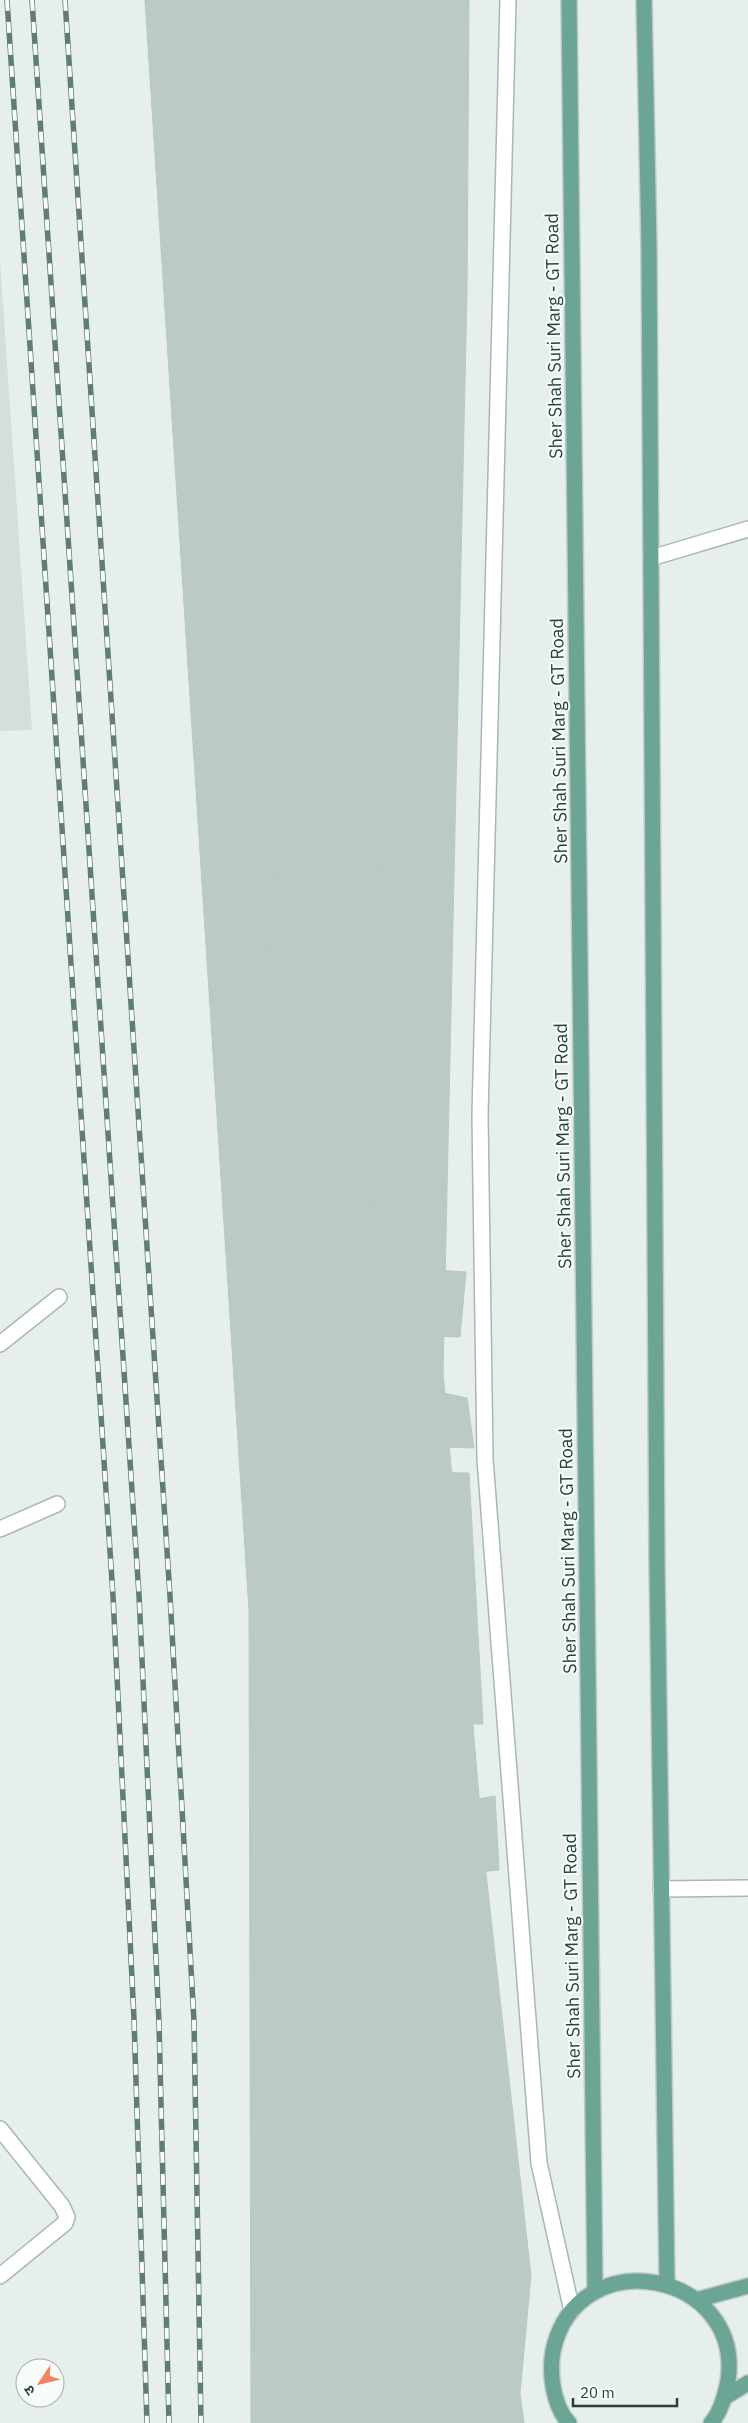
<svg xmlns="http://www.w3.org/2000/svg" width="748" height="2423" font-family="'IBM Plex Sans','Noto Sans Devanagari',sans-serif">
  <style>
    .built { fill: #d4dfda }
    .building { fill: #bbcac4; stroke: #b8c9c2 }
    .lines { fill: none; stroke-linecap: round; stroke-linejoin: round }
    .street-casing { stroke: #a8b8b2; stroke-width: 18 }
    .primary-casing { stroke: #c2cac8; stroke-width: 18 }
    .street { stroke: #fff; stroke-width: 15 }
    .primary { stroke: #6aa596; stroke-width: 15 }
    .rail-casing { stroke: #5f7d75; stroke-width: 5.5 }
    .rail { stroke: #f7fbf9; stroke-width: 4; stroke-dasharray: 11; stroke-linecap: butt }
    .labels { text-anchor: middle; stroke-width: 4; stroke-linejoin: round; paint-order: stroke }
    .street-label { font-size: 18px; fill: #24423a; stroke: #f7fbf9 }
  </style>
  <rect width="100%" height="100%" fill="#e6efeb"/>
  <path class="built" d="M0,260L32,730L0,731Z"/>
  <path class="building" d="M145,0H469L467,292L443,1372L484,1855L531,2276L520,2393L524,2423H251L249,1611Z
    M383,867L394,928L393,943L265,950L273,875Z
    M268,996L389,1015L393,1088L253,1086Z
    M371,1143L374,1207L290,1212L287,1160Z
    M284,1259L466,1272L460,1337L279,1331Z
    M253,1352L467,1398L474,1448L250,1440Z
    M260,1470L469,1473L483,1724H274Z
    M495,1796L499,1870L413,1878L407,1812Z
    M424,2061V2259L349,2260L333,2077Z
    M440,2285L432,2379L331,2394V2308Z"/>
  <g class="lines">
    <g class="street-casing">
      <path id="street" d="M508,0L480,1116L485,1459L539,2163L572,2311
        M651,558L748,529
        M0,1344L59,1297
        M0,1529L57,1504
        M661,1889L748,1888
        M0,2129L62,2206L67,2217L65,2223L0,2276"/>
    </g>
    <g class="primary-casing">
      <path id="primary" d="M569,0L595,2292
        M644,0L649,247L657,1563L667,2284
        M696,2300L748,2286
        M725,2397L748,2383
        M569,2423C553,2406 549,2373 553,2351C577,2239 744,2271 728,2381C725,2396 721,2412 711,2423"/>
    </g>
    <use href="#street" class="street"/>
    <use href="#primary" class="primary"/>
    <g class="rail-casing">
      <path id="rail" d="M7,0L113,1596L134,2019L147,2423
        M32,0L139,1595L159,2023L169,2423
        M65,0L170,1596L194,2021L201,2423"/>
    </g>
    <use href="#rail" class="rail"/>
  </g>
  <g class="labels">
    <g class="street-label">
      <text transform="translate(554 336) rotate(-91)" y="6">Sher Shah Suri Marg - GT Road</text>
      <text transform="translate(559 741) rotate(-91)" y="6">Sher Shah Suri Marg - GT Road</text>
      <text transform="translate(563 1146) rotate(-91)" y="6">Sher Shah Suri Marg - GT Road</text>
      <text transform="translate(568 1551) rotate(-91)" y="6">Sher Shah Suri Marg - GT Road</text>
      <text transform="translate(572 1956) rotate(-91)" y="6">Sher Shah Suri Marg - GT Road</text>
    </g>
  </g>
  <g transform="translate(40 2383) rotate(235)"><circle r="24" fill="#f7fbf9" stroke="#a3b1ad"/>
  <path d="M0-4L9 19L0 12L-9 19Z" fill="#f4845f"/>
  <text y="-8" font-size="14" font-weight="bold" text-anchor="middle" fill="#24423a">उ</text>
  </g>
  <path d="M573 2398v8h104v-8" fill="none" stroke="#24423a" stroke-width="2.5"/>
  <text x="580" y="2398" font-size="15" fill="#24423a" stroke="#f7fbf9" stroke-width="4" paint-order="stroke">20 m</text>
</svg>
